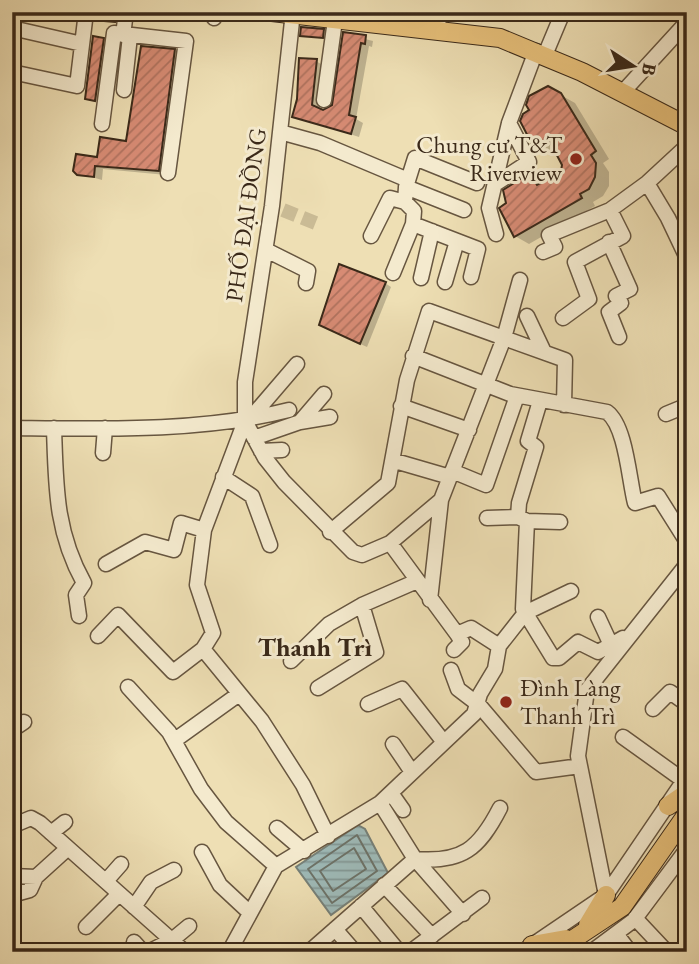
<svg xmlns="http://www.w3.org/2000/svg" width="699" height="964" font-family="'EB Garamond',serif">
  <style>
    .water { fill: url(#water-rules); stroke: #768078; stroke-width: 2 }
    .shadow { fill: #0003 }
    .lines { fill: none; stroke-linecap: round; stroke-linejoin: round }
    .shore { stroke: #6c7268; stroke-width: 2 }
    .building { fill: url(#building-hatch); stroke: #3a2919; stroke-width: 2 }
    .minor-tunnel { stroke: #cabb95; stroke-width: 14; stroke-dasharray: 14 7; stroke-linecap: butt }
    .minor-casing { stroke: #675640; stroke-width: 17 }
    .major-casing { stroke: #3a2919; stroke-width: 20 }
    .minor { stroke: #f4eace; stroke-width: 14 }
    .major { stroke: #e7c07a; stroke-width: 18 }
    .poi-dot { fill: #8f2418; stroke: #f4eace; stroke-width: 2.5 }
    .labels { text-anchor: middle; stroke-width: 6; stroke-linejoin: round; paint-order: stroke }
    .poi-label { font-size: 24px; fill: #3a2919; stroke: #f4eace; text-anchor: end }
    .street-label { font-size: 24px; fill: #3a2919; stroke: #f4eace }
    .neighbourhood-label { font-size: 26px; font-weight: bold; fill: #3a2919; stroke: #f4eace }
  </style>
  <defs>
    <pattern id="water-rules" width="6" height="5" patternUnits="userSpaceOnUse" patternTransform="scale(1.75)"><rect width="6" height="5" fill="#9ebab8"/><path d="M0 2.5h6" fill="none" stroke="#829795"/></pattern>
    <pattern id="building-hatch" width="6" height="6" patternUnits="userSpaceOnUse" patternTransform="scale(1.75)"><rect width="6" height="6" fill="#d78b74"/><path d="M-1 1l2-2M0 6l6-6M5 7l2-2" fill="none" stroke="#af725e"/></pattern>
  </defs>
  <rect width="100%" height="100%" fill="#eedfb4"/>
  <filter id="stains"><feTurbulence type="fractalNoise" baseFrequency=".00286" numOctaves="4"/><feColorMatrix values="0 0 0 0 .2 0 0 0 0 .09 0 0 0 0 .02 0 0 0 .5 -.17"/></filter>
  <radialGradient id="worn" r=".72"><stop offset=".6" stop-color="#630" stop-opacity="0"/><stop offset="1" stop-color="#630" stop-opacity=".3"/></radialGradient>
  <path class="water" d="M358,825L365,829L388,873L331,915L296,867Z"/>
  <path class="shadow" d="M107,12L120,14L119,23L106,20Z
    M323,31L327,33L326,39L302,36Z
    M345,34L373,41L372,47L369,46L356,119L363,123L359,137L294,116L316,61L324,66L319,110L323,111L334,106Z
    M103,39L110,43L102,103L87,98Z
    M175,51L183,56L166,175L103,169L102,180L78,173L127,143Z
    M548,88L575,103L609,159L603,163L609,172V186L603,196L593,202L595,206L529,244L515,236L508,203L530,175L544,183L563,172L564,164L557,152L550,156L537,148L531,111Z
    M385,283L391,287L367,347L345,337Z"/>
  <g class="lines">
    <path class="shore" d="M357,835L377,871L332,903L308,869Z
      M354,848L366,869L333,891L320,871Z"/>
  </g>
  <path class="building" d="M106,12H116L115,22L105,21Z
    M301,27L324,29L323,38L300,36Z
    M343,32L366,35L365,44L361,43L349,115L356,117L351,134L292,117L297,99L299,58L317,59L312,105L323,110L332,105Z
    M93,36L104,38L95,101L85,99Z
    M141,46L175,49L159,171L95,166L94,177L77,175L73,171L76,154L97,157L100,137L126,141Z
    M548,86L561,93L596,151L591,155L596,163L595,177L589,189L580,194L582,198L514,237L499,208L506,203L503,190L530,173L537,185L561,171L562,165L550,142L535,150L520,121L523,114L529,110L526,105L529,96Z
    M339,264L386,282L360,344L319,325Z"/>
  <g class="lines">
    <path class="minor-tunnel" d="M283,210L318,224"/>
    <g class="minor-casing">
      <path id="minor" d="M293,12L272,206L245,382V421L265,458L284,482L353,552L362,555L390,543L441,500L504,338L520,280
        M214,18L215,12
        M12,28L82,44
        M437,31L440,12
        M123,35L126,12
        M545,55L563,12
        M12,72L77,86L86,12
        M124,90L130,36
        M622,93L687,22
        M324,100L335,20
        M102,124L114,33L186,41L168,173
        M280,132L320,143L408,180
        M647,183L668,218L687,258
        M495,184L529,162L509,123
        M406,187L464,210
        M413,224L478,249L471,277
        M496,234L489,208L509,123L536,51
        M371,236L390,198L405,202
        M609,242L630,289L616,296L621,303L609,312L619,337
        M266,250L308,271L306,283
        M543,252L555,247L549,235L610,210L647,183L687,146
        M393,273L413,224L414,211L405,202L406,187L415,158L477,183
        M421,278L432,231
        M445,282L457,241
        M527,316L544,352
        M563,318L589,299L575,262L623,236L610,210
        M413,356L510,394L607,412C626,426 629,480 635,503L658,496L687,542
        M540,401L528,441L536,447L519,503L518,517L527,521L523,609L553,658H559L578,642L598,652L623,638
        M401,406L469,430
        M666,414L683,407L687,415
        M249,420L297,364
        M300,422L324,394
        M12,428C102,429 202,432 289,410
        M54,428C56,485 55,531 84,583L76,595L79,616
        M254,438L300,422L330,417
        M261,451L282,450
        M103,453L105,428
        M395,461L450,477
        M452,471L486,485L517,396
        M223,477L252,496L270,545
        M487,518L518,517
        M527,521L560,522
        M330,532L388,483L407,380L429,311L565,360L564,405
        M390,543L457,634L471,628L499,646
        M106,564L145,542L174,550L181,523L204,530
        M430,600L441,500
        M598,617L611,645
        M98,636L118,615L173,672L203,649L213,633L197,585L204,530L245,421
        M203,649L262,721L303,785L328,836
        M454,650L462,642L457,634
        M291,661L329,624L362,605L417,581
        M451,670L458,689L479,705L536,772L580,766
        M128,687L169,732L201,789L226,822L276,866
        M318,688L376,652L362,605
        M368,704L402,689L443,741
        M653,709L670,692L687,704
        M12,730L24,722
        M623,737L683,780
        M175,740L239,694
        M393,744L412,772
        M391,793L403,810
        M380,803L415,859L463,914
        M12,826L31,818L40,823L185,952
        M277,828L304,851
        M51,833L65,822
        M202,852L220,885L250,913
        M12,876L36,877L68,848
        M106,881L121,864
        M384,885L432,936
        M12,895L30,890L36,877
        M606,895L578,756L587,690L687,564
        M361,906L399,952
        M134,907L151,882L174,870
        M635,918L666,951
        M86,927L119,894
        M335,929L355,952
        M617,935L630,952
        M134,942L143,952
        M148,952L172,940L189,926
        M229,952L276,866L380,803L474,714L480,694L495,669L499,646L525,613L571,591
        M309,952L415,859C462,863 479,849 500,808
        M410,952L482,898
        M522,952L606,895L687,776
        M591,952L634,920L687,849"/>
    </g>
    <g class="major-casing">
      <path id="major" d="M272,12L500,38L582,72L687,126
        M668,806L687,793
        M588,925L606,895
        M532,945L566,939
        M554,952L622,907L687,814"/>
    </g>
    <use href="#minor" class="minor"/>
    <use href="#major" class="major"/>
  </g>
  <g class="poi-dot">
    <circle cx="576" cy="159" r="7"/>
    <circle cx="506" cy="702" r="7"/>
  </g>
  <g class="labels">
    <g class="poi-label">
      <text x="562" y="153">Chung cư T&amp;T<tspan x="562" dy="28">Riverview</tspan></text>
      <text x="520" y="696" text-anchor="start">Đình Làng<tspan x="520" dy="28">Thanh Trì</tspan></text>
    </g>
    <g class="street-label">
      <text transform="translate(246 215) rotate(-82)" y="8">PHỐ ĐẠI ĐỒNG</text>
    </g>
    <g class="neighbourhood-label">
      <text x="315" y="656">Thanh Trì</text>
    </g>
  </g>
  <rect width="699" height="964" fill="none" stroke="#eedfb4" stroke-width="42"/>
  <rect x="14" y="14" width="671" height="936" fill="none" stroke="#3a2919" stroke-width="3.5"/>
  <rect x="21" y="21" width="657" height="922" fill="none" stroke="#3a2919" stroke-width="2"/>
  <g transform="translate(633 66) rotate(102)" stroke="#f4eace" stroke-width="5" paint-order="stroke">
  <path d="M0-5L12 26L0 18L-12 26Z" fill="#3a2919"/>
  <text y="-10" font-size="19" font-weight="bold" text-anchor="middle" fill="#3a2919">B</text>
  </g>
  <rect width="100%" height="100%" filter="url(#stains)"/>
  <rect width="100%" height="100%" fill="url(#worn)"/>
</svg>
